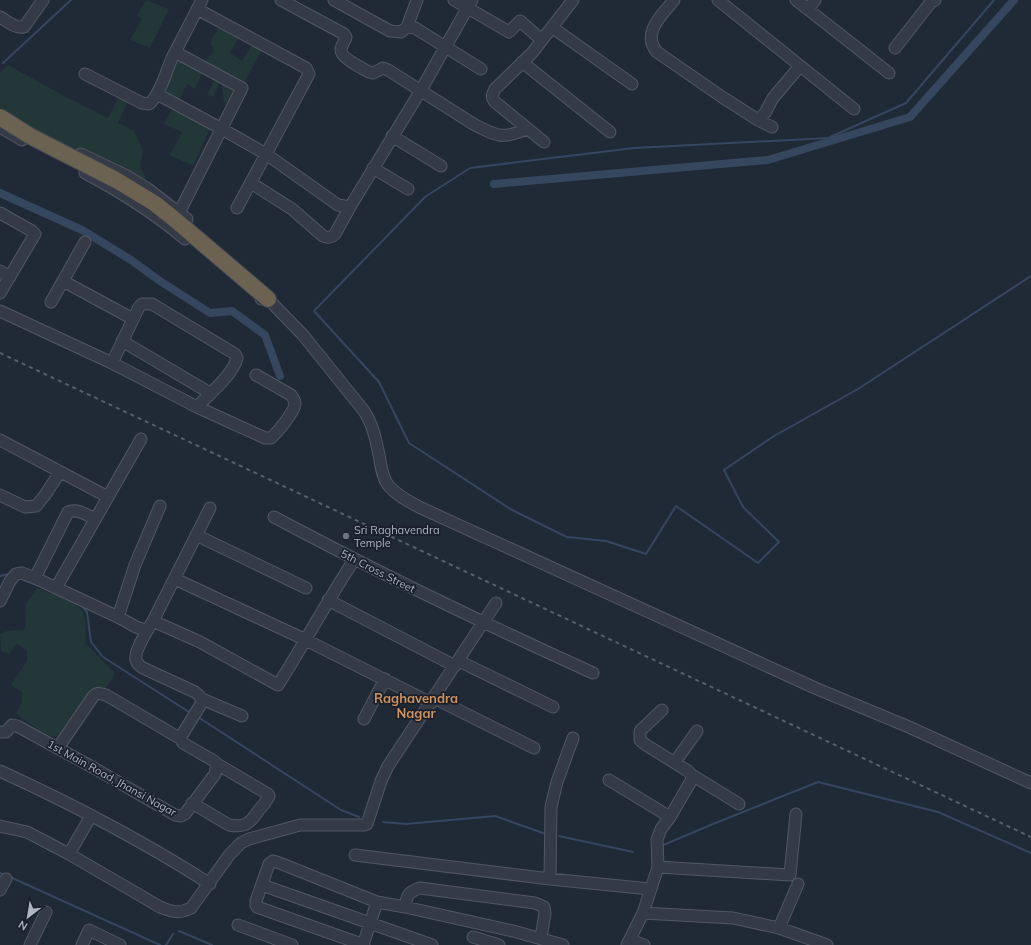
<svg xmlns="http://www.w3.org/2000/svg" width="1031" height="945" font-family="Mulish,sans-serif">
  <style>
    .green { fill: #233638 }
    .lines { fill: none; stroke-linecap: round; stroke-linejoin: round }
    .stream { stroke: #36465e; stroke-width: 2 }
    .canal { stroke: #36465e; stroke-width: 8 }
    .minor-casing { stroke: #515864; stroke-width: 13 }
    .highway-casing { stroke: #3e4551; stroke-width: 18 }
    .minor { stroke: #343b46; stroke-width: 11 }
    .highway { stroke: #6c6251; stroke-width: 16 }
    .rail { stroke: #565f6d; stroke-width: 2; stroke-dasharray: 4 4; stroke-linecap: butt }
    .highway-bridge-casing { stroke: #3e4551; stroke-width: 18; stroke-linecap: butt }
    .highway-bridge { stroke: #6c6251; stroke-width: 16 }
    .worship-dot { fill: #6b7280; stroke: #19202b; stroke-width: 1.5 }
    .labels { text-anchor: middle; stroke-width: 3.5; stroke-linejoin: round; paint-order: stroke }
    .poi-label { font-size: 11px; fill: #aeb5c3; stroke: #19202b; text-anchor: start }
    .street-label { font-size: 11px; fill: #aeb5c3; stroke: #19202b }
    .quarter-label { font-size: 13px; font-weight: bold; fill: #ce925e; stroke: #19202b }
  </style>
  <rect width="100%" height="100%" fill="#202936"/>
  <path class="green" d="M146,0L169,9L150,48L130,40L142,19L137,16Z
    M221,24L240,35L230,53L242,61L254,41L264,47L243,84L203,64L214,50L210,42Z
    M177,53L242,88L233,107L224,102L221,80L213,97L207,95L216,77L204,70L195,89L187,84L178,103L157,93Z
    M8,65L68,98L108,118L119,96L128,101L118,123L134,131L143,150L140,166L146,178L143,183L37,132L0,108V73Z
    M173,108L212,124L193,166L170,155L182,132L164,124Z
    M37,588C48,593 79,601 83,612C87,622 86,633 85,643L115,673L112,680L104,690L95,687L58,737L45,735L16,714L22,702V692L11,685L27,661V651L17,644L9,654L1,651L0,634L7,631L25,629L26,603Z"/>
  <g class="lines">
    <path class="stream" d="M994,0L906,103L828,138L634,148L470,168L425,197L314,311L379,382L409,443L512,510L567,537L606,541L646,554L676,506L758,563L779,542L743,507L724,470L774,436L858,389L1031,276
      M3,63L71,0
      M0,576L8,574
      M23,580L37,585
      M81,605L87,612L91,642L103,657L189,712
      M198,717L341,810L359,817
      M383,822L406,824L495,816L543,833
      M559,836L633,852
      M661,846L713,824L818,782L938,812L1031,853
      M0,873L4,875
      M10,877L160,945
      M179,931L212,945
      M166,945L173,934"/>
    <path class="canal" d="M494,184L768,160L910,117L1014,0
      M0,193L82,230L131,260L160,281L210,313L232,311L265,335L280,376"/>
    <g class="minor-casing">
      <path id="minor" d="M281,0L344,34L346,37C345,42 341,45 341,50C341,58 362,68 369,72L373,73L383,68L388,70L475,125C498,137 503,139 527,129
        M334,0L390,31L401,32L407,27L415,28L481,69
        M454,0L509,32L520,21L542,40
        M674,0C662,15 641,33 657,52L722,97L758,120L772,127
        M718,0L854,109
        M796,0L889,73
        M197,9L306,68L309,74L237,208
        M808,9L815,0
        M0,17C7,21 16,29 24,27L43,0
        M407,27L417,0
        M553,28L632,84
        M895,48L931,2L935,0
        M175,52L242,88L179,213
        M522,62L610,132
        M85,74L142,103L149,104C160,95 166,72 172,58C182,39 192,19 202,0
        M157,94L222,129L266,154L338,205L350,207
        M758,120L765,113L773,98L800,66
        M0,127L22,140
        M392,136L441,166
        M544,142L495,102C491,97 492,95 495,89L532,53L573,0
        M81,154L127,176L148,189L187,219
        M373,168L408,189
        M85,173C121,192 154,213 185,239
        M251,183L292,209L323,236C328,238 331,238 335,234L350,207L421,90L472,0
        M0,213L32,231L35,234L0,293
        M0,271L10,277
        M63,281L133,319
        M261,299H268L303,335L364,411C373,425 376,440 379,455C381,465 382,477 388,485C396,495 408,501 419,507L815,688L909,727L1031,783
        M51,302L85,242
        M0,311L112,363L197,407L265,438H271C278,432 294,412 295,404C295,400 293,398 291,395L256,375
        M122,341L210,393
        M112,363L139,307L142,304H152L235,354L237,358C233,375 209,394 197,407
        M0,440L108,497
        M0,495L25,507L36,506L45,495L60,472
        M274,517C379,573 485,624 593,673
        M196,535L306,588
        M35,578L68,512C77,508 87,515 95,519
        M175,579L306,640L431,703
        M56,588L141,439
        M328,600L455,666
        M0,601L10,581L16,574L22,573L35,578L118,617L136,627L142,629H148L153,621L210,508
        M118,617L135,565L160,506
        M153,621L200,642L278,685C304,644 327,601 354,560
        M459,661L553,707
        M434,698L534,748
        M202,699L242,716
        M364,719L385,679
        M0,732H6L12,725L17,726L94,768L175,815L181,816L185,814L215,774L217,764L214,761L183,743L181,739L182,735L201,704C202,698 200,696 195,692L143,668C140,666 137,664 136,660C134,653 144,636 148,629
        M58,748L92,698C96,692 99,693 106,695L181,739
        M675,762L697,731
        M0,771C72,804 143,841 210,884
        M692,775L739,804
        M609,780L670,817
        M192,803L229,825C246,828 250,823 259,810C263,806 266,802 269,796L268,794L217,764
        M0,826L27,832L69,854L160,907C172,912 179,914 191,908L230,854L241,843L249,839L300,825H364L367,824L381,781L388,766L496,603
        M69,854L91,816
        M355,855L550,879L650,889
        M658,867L790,875L796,814
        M550,879L551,807L557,782L573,738
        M262,885L432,945
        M0,890L6,879
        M405,907C407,895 408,892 420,888L535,903L544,907L545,913L541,938
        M643,913L733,918L779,928L827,945
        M238,925L292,945
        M779,928L798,884
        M473,937L499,945
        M630,940L644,945
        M30,945L46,912
        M82,945L89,930L120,945
        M363,945L377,902
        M364,945L257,907L256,905V901L269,864L273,861L277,862L377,902L405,907L513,931L563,945
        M627,945L643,913L658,867L657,840L661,829L670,817L691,781L692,775L688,771L646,745L640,740V731L662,710"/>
    </g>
    <g class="highway-casing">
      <path id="highway" d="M116,180L154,203L173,218L268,299"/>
    </g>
    <use href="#minor" class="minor"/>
    <use href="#highway" class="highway"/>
    <path class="rail" d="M0,353L1031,837"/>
    <g class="highway-bridge-casing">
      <path id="highway-bridge" d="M0,117L30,136L116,180"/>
    </g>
    <use href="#highway-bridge" class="highway-bridge"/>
  </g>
  <circle class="worship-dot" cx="346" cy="536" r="4"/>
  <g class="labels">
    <g class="poi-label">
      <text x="354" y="534">Sri Raghavendra<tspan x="354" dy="13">Temple</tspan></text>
    </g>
    <g class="street-label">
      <text transform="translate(378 571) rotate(27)" y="4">5th Cross Street</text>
      <text transform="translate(112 778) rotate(29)" y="4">1st Main Road, Jhansi Nagar</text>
    </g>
    <g class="quarter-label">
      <text x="416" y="703">Raghavendra<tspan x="416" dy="15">Nagar</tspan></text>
    </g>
  </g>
  <g transform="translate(28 917) rotate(211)" stroke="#19202b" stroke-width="3" paint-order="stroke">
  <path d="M0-3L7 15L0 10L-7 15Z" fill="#aeb5c3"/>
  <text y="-6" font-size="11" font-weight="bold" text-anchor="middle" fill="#aeb5c3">N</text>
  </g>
</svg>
